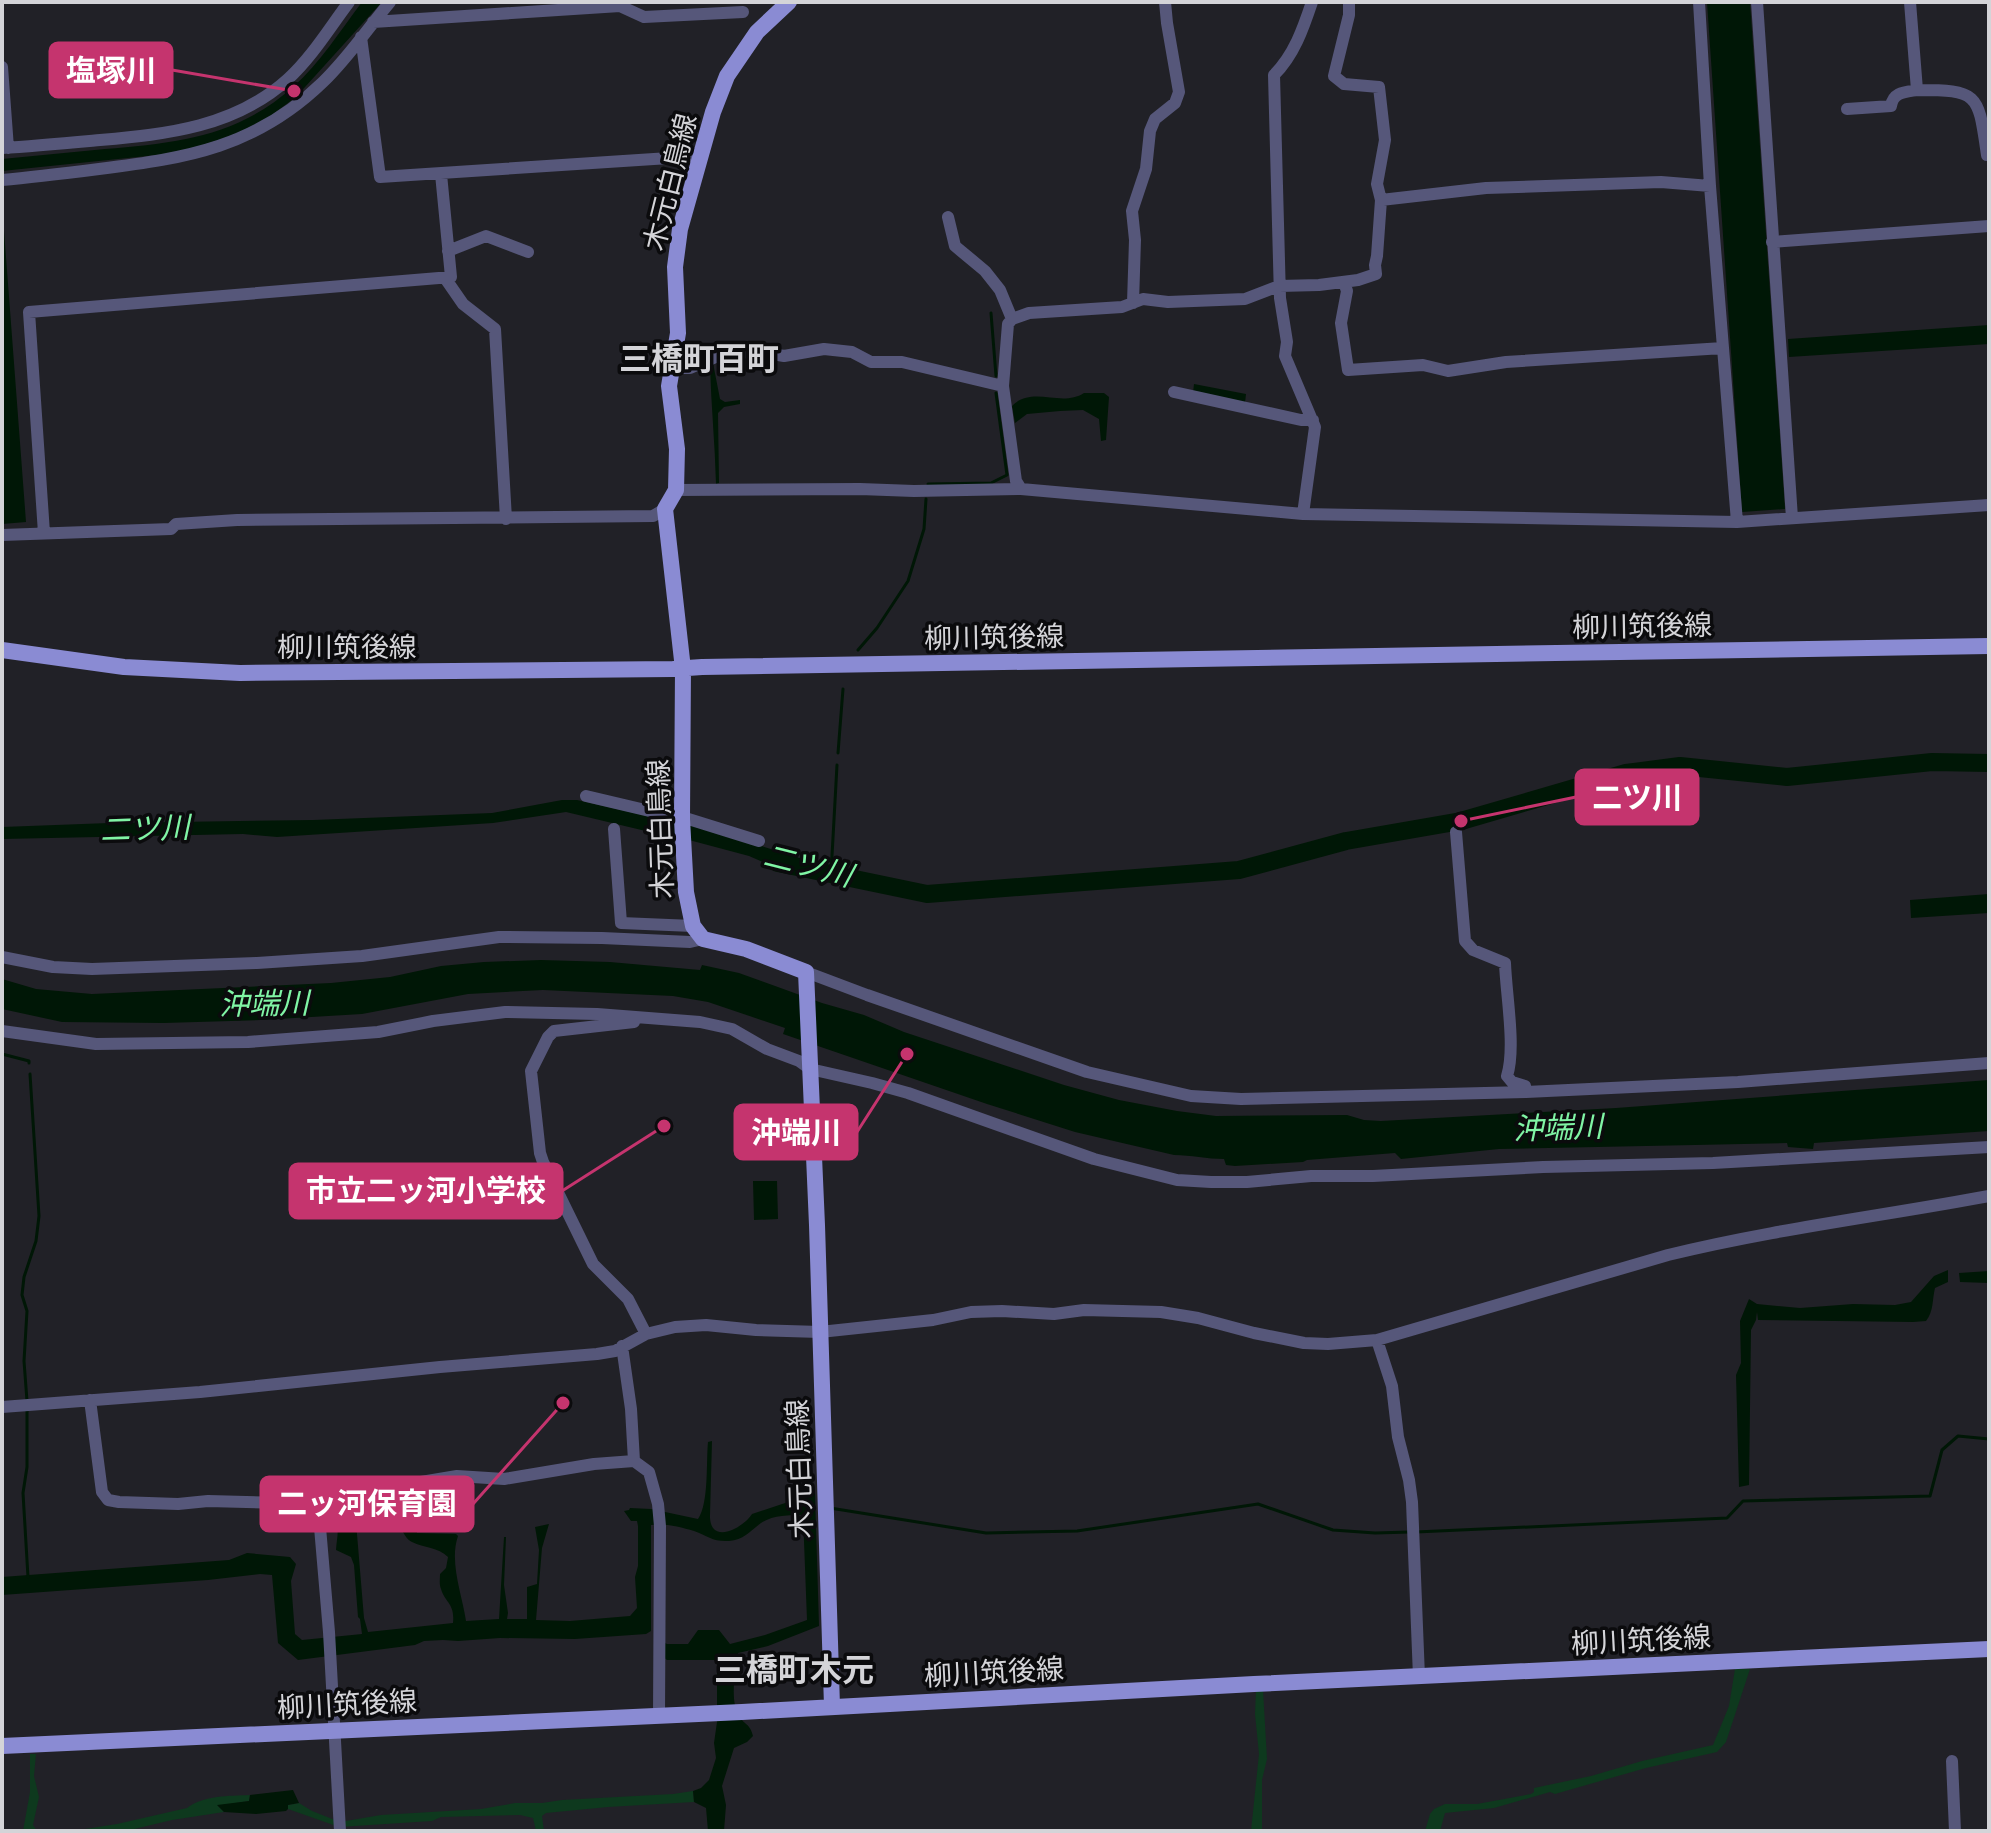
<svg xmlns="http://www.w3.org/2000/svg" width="1991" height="1833" font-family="Jost,'Noto Sans JP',sans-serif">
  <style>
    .green { fill: #0e391e }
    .water { fill: #001706 }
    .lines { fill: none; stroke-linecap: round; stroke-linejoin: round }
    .stream { stroke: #001706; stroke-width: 3 }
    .river { stroke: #001706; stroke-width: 18 }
    .minor { stroke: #56577a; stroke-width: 12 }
    .major { stroke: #8a8bd3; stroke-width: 16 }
    .labels { text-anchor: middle; stroke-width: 7; stroke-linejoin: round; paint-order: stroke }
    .street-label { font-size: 28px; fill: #d4d4d8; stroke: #0b0b0d }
    .water-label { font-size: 30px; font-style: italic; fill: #80f5a5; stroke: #0b0b0d }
    .quarter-label { font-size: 32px; font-weight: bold; fill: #d4d4d8; stroke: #0b0b0d }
    .leader { fill: none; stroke: #c5346e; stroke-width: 3 }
    .callout-dot { fill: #c5346e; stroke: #0b0b0d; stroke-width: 3 }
    .callout { fill: #c5346e; stroke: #c5346e; stroke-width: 3 }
    .callout-label { font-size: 30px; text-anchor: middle; font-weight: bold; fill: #fff }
  </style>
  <rect width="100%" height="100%" fill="#212127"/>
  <path class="green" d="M1735,1669H1750L1726,1742L1717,1752L1646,1768L1555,1794L1550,1792L1494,1808L1445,1813L1440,1831H1425L1430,1814L1434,1809L1445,1804H1477L1531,1794L1534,1792V1788L1591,1776L1642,1761L1713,1745L1729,1706Z
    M1263,1690L1267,1759L1262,1780V1831H1251L1259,1754L1255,1714L1256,1691Z
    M30,1754H36L34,1776L39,1797L33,1825L37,1831H23L30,1792Z
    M693,1791L694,1802L608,1807L546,1813L542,1816L544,1831H536L533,1818L520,1815L441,1817L432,1821L339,1827L288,1809V1805L299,1803L312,1811L340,1822L381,1815L481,1809L515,1803H542L562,1800L673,1794Z
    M250,1795L249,1801L218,1806L224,1812L172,1820L126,1831L106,1829L72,1831L117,1824L187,1808C204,1795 229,1796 250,1795Z"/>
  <path class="water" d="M362,2H382L296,97L269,117L232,136L176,153L2,171V159C36,156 71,152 105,149C177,143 237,137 293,87C320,63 340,31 362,2Z
    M1707,2H1750L1785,509L1742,512Z
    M2,204L26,522L2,524Z
    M1989,325V344L1789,357L1788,339Z
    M713,363L720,399L725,402L740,400V404L724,407L718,413L719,483L716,484C715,444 711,405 710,365Z
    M1194,384L1246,394L1245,403L1193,393Z
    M1084,393H1104L1109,397L1106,440L1101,441L1099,419L1083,410L1060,411L1027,414L1015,423L1012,406C1033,385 1061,408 1084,393Z
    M562,800H577L674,822L675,838L566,812L493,823L277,837L243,834L2,839V827L109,823L313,820L492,813Z
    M688,823L803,859L801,873L772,866L749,856L689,840Z
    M1989,894V913L1911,918L1910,900Z
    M541,960L610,962L700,970L702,965L739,973L822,1003L864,1015L904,1032L1064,1085L1119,1100L1177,1111L1216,1116L1347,1115L1364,1120L1381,1121L1616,1108L1989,1080V1131L1814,1143L1813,1149L1788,1147L1787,1143L1499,1149L1401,1159L1395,1153L1307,1160L1303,1162L1235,1166L1226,1165L1224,1159C1207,1159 1191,1155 1174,1155L1075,1132L987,1104L783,1034L785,1028L708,1002L673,996L543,990L468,994L362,1014L261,1020L164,1023L62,1022L2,1009V979L36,989L92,994L331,983L390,977L441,966L484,962Z
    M753,1181H777L778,1219L754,1220Z
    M1948,1270V1282L1935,1288C1932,1300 1934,1311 1926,1321L1913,1322L1758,1320L1757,1312L1756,1320L1751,1330L1749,1485L1739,1487L1736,1375L1741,1363L1740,1321L1749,1299L1757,1304L1800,1308L1853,1304L1895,1305L1911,1302L1934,1276Z
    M1989,1271V1283L1960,1282L1959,1273Z
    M712,1441L710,1515C710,1518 710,1524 713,1528C723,1540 747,1523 752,1514L815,1493L819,1626L768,1646L738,1653C736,1671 729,1699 739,1716C744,1725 750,1723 753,1736L747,1742L734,1748L722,1786L726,1805L724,1831H708L706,1808L694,1802L693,1791L701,1788L709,1780L716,1758L714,1743L717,1722V1662L714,1660H667L661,1655L663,1642L667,1644H688L698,1630H719L730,1644L765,1635L807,1620L803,1515C789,1515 773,1515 761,1523C750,1531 744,1540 729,1541C713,1542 708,1536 694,1531C681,1527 665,1523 651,1525V1631L646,1634L575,1639L500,1638L458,1641L443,1640L424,1641L415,1645L298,1660L278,1643L272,1575L260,1574L208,1580L2,1595V1577L229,1560L247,1553L290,1557L296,1564L291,1581L295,1634L302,1640L362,1634L360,1619L358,1617L354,1565L351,1557L336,1550C337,1533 342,1526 328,1515L329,1503L350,1497L355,1510L364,1618L368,1632L453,1623C455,1603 445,1603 441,1589C439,1584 440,1579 440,1574L446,1568L448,1557C438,1547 424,1548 412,1542C401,1538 392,1503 388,1490L414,1488L421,1503L415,1508L417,1533L456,1534L458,1536C449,1562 462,1594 466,1621L499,1619L504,1537H506L504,1585L508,1613L507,1619H527V1587L537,1584L539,1550L535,1527L549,1524L542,1548L536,1620L570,1621L630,1616L637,1608L635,1577L638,1566V1526L637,1521H631L624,1511L629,1510L630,1508L651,1509L698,1519C709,1503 706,1462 708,1442Z
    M293,1790L299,1803L288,1805V1809L286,1811L256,1814L224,1812L217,1805L249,1801L250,1795Z"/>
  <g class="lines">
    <path class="stream" d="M991,313L996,376
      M928,484L991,483L1007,475L996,393
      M858,650L877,628L908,581L924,529L926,499
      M838,753L843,689
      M831,874L837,765
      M2,1054L29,1061V1063
      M27,1401L24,1361L27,1311L22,1295L24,1277L36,1241L39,1216L30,1074
      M27,1409V1467L23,1493L28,1577
      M830,1508L986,1533L1077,1531L1258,1504L1333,1530L1375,1533L1410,1532
      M1416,1532L1727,1518L1743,1501L1930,1496L1942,1450L1958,1436L1989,1439"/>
    <path class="river" d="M778,863L927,894L1239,870L1346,841L1461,821L1626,773L1680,766L1787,777L1932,762L1989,763"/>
    <path class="minor" d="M1699,2L1710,186L1737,522
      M1757,2L1792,518
      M1910,2L1917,90C1980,90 1978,94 1987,155H1989
      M373,22L620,6L644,17L743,12
      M361,37L380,177L700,156
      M2,67L8,148
      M1847,109L1891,106C1893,92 1905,92 1917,90
      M2,148C35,146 67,143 100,140C168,134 235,127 288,79C312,57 330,27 349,2
      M2,180C35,177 67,173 99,169C188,158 256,147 323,82C348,58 368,28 390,2
      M1381,200L1486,188L1661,182L1710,186
      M948,217L955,246L985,271L1000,290L1012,319
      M1772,242L1989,226
      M448,251L486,236L528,252
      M445,278L463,304L495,329L506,519
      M1344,282L1347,291L1341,323L1348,370L1423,365L1448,371L1506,362L1723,348
      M1133,303L1135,240L1132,211L1146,169L1150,131L1155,119L1175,103L1179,92L1167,23L1165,2
      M673,368H690L718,356L755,351L784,356L824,349L852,352L871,362H902L1003,386
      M1174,392L1301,420H1313
      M1021,489L1016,481L1003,386L1008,324L1012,319L1029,313L1122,307L1143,299L1168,302L1245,299L1279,286L1319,285L1358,280L1376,274L1375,265L1377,256L1381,200L1377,184L1385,140L1379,87L1344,84L1334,76L1349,15V2
      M676,490L860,489L914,491L1021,489L1303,514L1737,522L1989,505
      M1303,514L1315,427L1285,356L1287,342L1280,298L1274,75C1294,55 1303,29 1312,2
      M44,533L29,312L451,277L441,174
      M2,535L171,529L176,524L237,520L653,516L665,509
      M586,796L675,817H682L759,841
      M614,829L621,923L693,926
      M1456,832L1465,941L1473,950L1505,963C1506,994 1516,1048 1507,1076L1512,1082L1525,1086L1526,1092
      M2,957L53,967L92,969L257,963L362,956L499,937L602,938L690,942L703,939
      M806,972L867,995L1087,1072L1191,1096L1241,1099L1526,1092L1738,1082L1989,1063
      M634,1022L554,1031L548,1037L531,1071L540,1153L543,1162L593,1264L628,1299L646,1334
      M2,1031L96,1044L248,1042L378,1032L433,1021L505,1012L597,1014L700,1022L732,1029L767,1049L799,1061L810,1069L872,1083L908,1093L1094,1159L1177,1180L1211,1182H1247L1311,1176H1373L1543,1167L1713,1163L1989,1147
      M1377,1340L1392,1386L1398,1437L1409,1480L1412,1502L1419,1677
      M622,1346L631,1409L634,1461
      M90,1400L102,1492L108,1500L119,1502L178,1504L208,1501L318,1504L331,1497L457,1476L504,1479L594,1464L634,1461L649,1472L658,1504L660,1526L659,1715
      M2,1407L200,1392L440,1367L597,1354L615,1351L646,1334L675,1327L706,1325L756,1330L820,1332L933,1320L971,1312L1002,1311L1054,1314L1084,1310L1161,1312L1198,1318L1254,1333L1304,1343L1328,1344L1377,1340L1668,1255C1774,1229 1882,1216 1989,1196
      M318,1504L329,1632L340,1831
      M1952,1761L1955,1831"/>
    <path class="major" d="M789,2L757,32L727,76L713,112L680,229L675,267L678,333L669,386L677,449L676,490L665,509L683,669L682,819L686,892L693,926L703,939L746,949L806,972L817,1225L832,1706
      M2,650L124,667L240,673L673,669L702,667L1989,646
      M2,1746L742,1712L1254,1684L1989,1649"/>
  </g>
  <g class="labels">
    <g class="street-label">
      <text transform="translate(670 182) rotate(-76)" y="10">木元白鳥線</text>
      <text transform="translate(1642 626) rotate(-1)" y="10">柳川筑後線</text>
      <text transform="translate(994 637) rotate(-1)" y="10">柳川筑後線</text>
      <text x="347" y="657">柳川筑後線</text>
      <text transform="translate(660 829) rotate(-92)" y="10">木元白鳥線</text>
      <text transform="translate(799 1469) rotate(-92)" y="10">木元白鳥線</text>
      <text transform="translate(1641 1640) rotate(-3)" y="10">柳川筑後線</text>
      <text transform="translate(994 1672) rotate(-3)" y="10">柳川筑後線</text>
      <text transform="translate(347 1704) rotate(-3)" y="10">柳川筑後線</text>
    </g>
    <g class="water-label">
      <text transform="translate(145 829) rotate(-2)" y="10">二ツ川</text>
      <text transform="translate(808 866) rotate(14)" y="10">二ツ川</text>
      <text transform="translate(264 1004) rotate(-1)" y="10">沖端川</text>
      <text transform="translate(1558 1128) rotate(-2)" y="10">沖端川</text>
    </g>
    <g class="quarter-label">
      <text x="699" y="370">三橋町百町</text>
      <text x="794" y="1681">三橋町木元</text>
    </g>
  </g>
  <path class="leader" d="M294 91L172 70M1461 821L1576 797M907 1054L857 1132M664 1126L562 1191M563 1403L473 1504"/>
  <g class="callout-dot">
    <circle cx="294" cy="91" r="8"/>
    <circle cx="1461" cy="821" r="8"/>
    <circle cx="907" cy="1054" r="8"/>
    <circle cx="664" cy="1126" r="8"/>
    <circle cx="563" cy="1403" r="8"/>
  </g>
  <g class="callout">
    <rect x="50" y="43" width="122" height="54" rx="8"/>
    <rect x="1576" y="770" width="122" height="54" rx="8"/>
    <rect x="735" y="1105" width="122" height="54" rx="8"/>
    <rect x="290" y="1164" width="272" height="54" rx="8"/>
    <rect x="261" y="1477" width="212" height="54" rx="8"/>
  </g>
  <g class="callout-label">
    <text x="111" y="81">塩塚川</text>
    <text x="1637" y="808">二ツ川</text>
    <text x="796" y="1143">沖端川</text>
    <text x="426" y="1201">市立二ッ河小学校</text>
    <text x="367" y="1514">二ッ河保育園</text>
  </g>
  <rect width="1991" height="1833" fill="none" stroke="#d4d4d8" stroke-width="8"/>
</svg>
